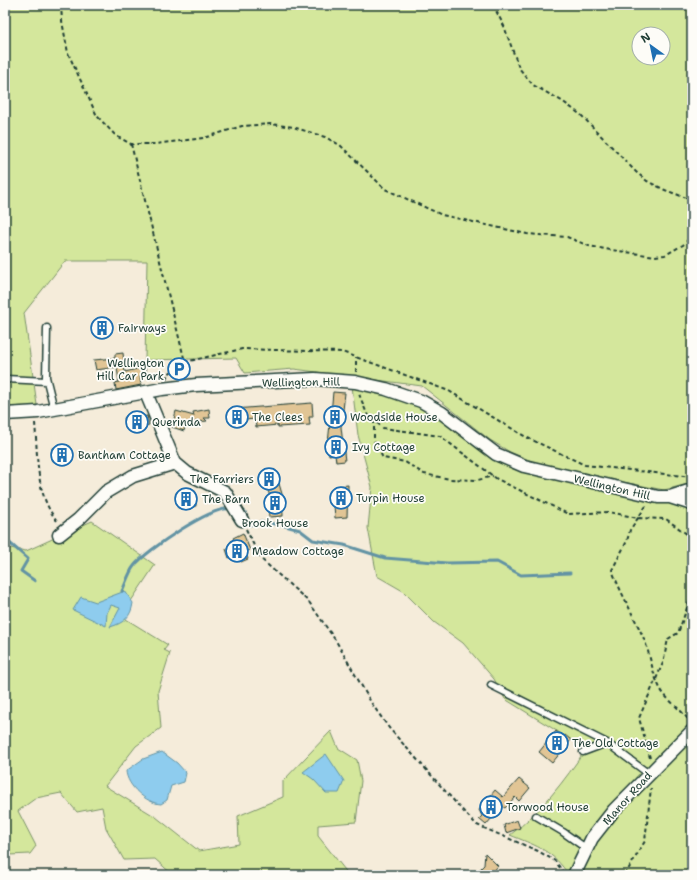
<svg xmlns="http://www.w3.org/2000/svg" width="697" height="880" font-family="'Shantell Sans',sans-serif">
  <style>
    .green { fill: #d4e79c; stroke: #7a9268; fill-rule: evenodd }
    .water { fill: #8eccee; stroke: #6293a4 }
    .lines { fill: none; stroke-linecap: round; stroke-linejoin: round }
    .stream { stroke: #6293a4; stroke-width: 3 }
    .building { fill: #e1c595; stroke: #1f3d34 }
    .service-casing { stroke: #1f3d34; stroke-width: 9 }
    .minor-casing { stroke: #1f3d34; stroke-width: 15 }
    .path { stroke: #1f3d34; stroke-width: 2; stroke-dasharray: 4 3; stroke-linecap: butt }
    .service { stroke: #fdfcf7; stroke-width: 6 }
    .minor { stroke: #fdfcf7; stroke-width: 12 }
    .labels { text-anchor: middle; stroke-width: 3.5; stroke-linejoin: round; paint-order: stroke }
    .poi-label { font-size: 11px; fill: #1f3d34; stroke: #fdfcf7; text-anchor: start }
    .street-label { font-size: 11px; fill: #1f3d34; stroke: #fdfcf7 }
  </style>
  <rect width="100%" height="100%" fill="#f5ecda"/>
  <filter id="ink" filterUnits="userSpaceOnUse"><feTurbulence type="fractalNoise" baseFrequency=".025" numOctaves="2"/><feDisplacementMap in="SourceGraphic" scale="8" xChannelSelector="R" yChannelSelector="G"/><feConvolveMatrix kernelMatrix="1 2 1 2 8 2 1 2 1" color-interpolation-filters="sRGB"/></filter>
  <g filter="url(#ink)">
    <path class="green" d="M5,5H692V483L664,490L546,467L510,452L490,440L422,386L294,369L245,373L236,358L145,360L147,261H65L24,313L38,412L5,415ZM639,34H663V58H639Z
      M352,386L422,404L505,461L692,507V724L603,813L587,838L570,871H566C550,849 534,845 510,835C542,811 564,781 586,749L505,699L494,679L463,643L434,622L403,591L377,576L368,528L372,487L358,435Z
      M92,521L155,565L121,616L168,645L164,650L170,653L158,691L161,728L136,746L105,786L156,817L199,851L239,844L238,816L283,797V781L331,731L338,748L357,760L361,781L356,822L318,825V836L349,875H173L155,859L124,860L106,828L102,807L77,812L61,793L36,798L18,811L36,846L30,854L9,855L5,858V547L26,551Z
      M692,736V875H580L599,829Z"/>
    <path class="water" d="M125,591L133,603C131,617 124,623 110,627L120,608L111,605L107,613L106,626L73,610L81,597L96,602Z
      M162,752L177,763L186,773L184,782L171,786L167,800L161,804C146,803 127,786 126,771L143,759Z
      M326,754L344,781L339,793H326L313,779L303,772Z"/>
    <g class="lines">
      <path class="stream" d="M242,511L245,512L249,525L260,522L282,525L300,530L313,540L344,545L385,558L447,563L497,562L521,575L570,573
        M5,539L28,559L21,571L35,581
        M122,591C126,583 129,572 134,566C147,550 212,505 231,509"/>
    </g>
    <path class="building" d="M109,323L110,332L95,334L94,324Z
      M123,353L125,372L145,367L147,375L140,376L141,385L116,390L115,383L119,382L117,367L96,370L94,360L115,358V354Z
      M333,392L345,393L341,427L345,461L336,462L335,454L329,455L328,443L330,424H326L327,413L331,414Z
      M312,403L313,417H309L310,425L278,427V425L256,427L255,419L235,421L234,409Z
      M209,409L210,418H204L207,421L186,423L184,431L172,427L176,411L194,416L193,412Z
      M132,413L134,418L147,416L149,425L129,429L124,418Z
      M70,446L71,456H68V460L53,461L52,448Z
      M275,470L282,494L283,516L269,517L267,497H270L263,473Z
      M348,485L347,517L335,518L333,492H340L339,486Z
      M195,491L196,506L178,508L176,493Z
      M243,533L250,550L245,552L248,559L241,562L238,554L229,558L226,549L233,546L231,541L234,540L233,538Z
      M556,731L563,737L565,735L571,740L552,763L539,752Z
      M519,779L530,788L519,801L515,797L505,808L502,806L486,825L479,819L482,816L479,810L495,790L503,797Z
      M517,820L520,828L506,833L504,825Z
      M485,853L498,866L490,875H474L484,865Z"/>
    <g class="lines">
      <g class="service-casing">
        <path id="service" d="M47,328L46,377L54,409
          M5,379L47,381
          M491,685L607,743L649,774
          M583,752L607,743
          M536,816L563,832L587,849"/>
      </g>
      <g class="minor-casing">
        <path id="minor" d="M146,393L175,463L187,473L225,492L242,520
          M5,414L38,412L162,389L196,385L315,379L355,382L386,389L421,401L442,413L496,454L524,466L658,497H670L692,504
          M670,497L692,490
          M59,535L78,520L106,492L133,476L175,463
          M574,875L592,838L614,810L692,731"/>
      </g>
      <path class="path" d="M61,5L62,21L68,53L97,116L116,136L131,144H155L204,138L242,126L271,124L293,127L325,137L340,145L385,189L442,215L527,234L567,237L589,246L611,250L655,256L665,255L683,245L692,236
        M493,5L504,26L519,68L533,85L562,101L581,115L636,172L647,181L665,190L692,200
        M131,144L185,362L242,349L342,352L449,391L526,437L585,465L692,477
        M356,372V357
        M166,379L168,374L185,362
        M359,394L367,414L383,428L440,436L497,479L568,514L609,512L638,518L666,519L691,537L692,540
        M374,420V441L383,458L405,462L424,474L450,479L478,480L493,476
        M35,423C38,457 35,495 58,522
        M646,506L630,530L627,541L612,570C621,594 634,616 644,639C650,654 652,672 659,686C665,700 681,708 689,721
        M246,529L260,558L309,602L336,641L372,704L389,728L464,812L477,825L538,851L555,861L564,873
        M650,758L639,718L663,663L668,639L678,633L692,594
        M625,875L645,841L651,788"/>
      <use href="#service" class="service"/>
      <use href="#minor" class="minor"/>
    </g>
  </g>
  <defs>
    <g id="building-ring" transform="scale(1.15)"><circle r="9.5" fill="#fdfcf7" stroke="#1f6fb2" stroke-width="1.5"/><path d="M-4-6H4V6H1V3H-1V6H-4ZM-2.5-4.3h1.7v1.8h-1.7ZM.8-4.3h1.7v1.8H.8ZM-2.5-1h1.7V.8h-1.7ZM.8-1h1.7V.8H.8Z" fill="#1f6fb2"/></g>
    <g id="parking-ring" transform="scale(1.15)"><circle r="9.5" fill="#fdfcf7" stroke="#1f6fb2" stroke-width="1.5"/><path d="M-3.5-5.5H1a3.5 3.5 0 0 1 0 7H-1V5.5H-3.5ZM-1-3.4V-.6H.8a1.4 1.4 0 0 0 0-2.8Z" fill="#1f6fb2"/></g>
  </defs>
  <g fill-rule="evenodd">
    <use href="#building-ring" x="102" y="328"/>
    <use href="#parking-ring" x="179" y="369"/>
    <use href="#building-ring" x="237" y="417"/>
    <use href="#building-ring" x="335" y="417"/>
    <use href="#building-ring" x="137" y="422"/>
    <use href="#building-ring" x="336" y="447"/>
    <use href="#building-ring" x="62" y="455"/>
    <use href="#building-ring" x="269" y="479"/>
    <use href="#building-ring" x="341" y="498"/>
    <use href="#building-ring" x="186" y="499"/>
    <use href="#building-ring" x="275" y="503"/>
    <use href="#building-ring" x="237" y="551"/>
    <use href="#building-ring" x="557" y="743"/>
    <use href="#building-ring" x="491" y="807"/>
  </g>
  <g class="labels">
    <g class="poi-label">
      <text x="118" y="332">Fairways</text>
      <text x="164" y="367" text-anchor="end">Wellington<tspan x="164" dy="13">Hill Car Park</tspan></text>
      <text x="252" y="421">The Clees</text>
      <text x="350" y="421">Woodside House</text>
      <text x="152" y="426">Querinda</text>
      <text x="352" y="451">Ivy Cottage</text>
      <text x="78" y="459">Bantham Cottage</text>
      <text x="254" y="483" text-anchor="end">The Farriers</text>
      <text x="356" y="502">Turpin House</text>
      <text x="202" y="503">The Barn</text>
      <text x="275" y="527" text-anchor="middle">Brook House</text>
      <text x="252" y="555">Meadow Cottage</text>
      <text x="572" y="747">The Old Cottage</text>
      <text x="506" y="811">Torwood House</text>
    </g>
    <g class="street-label">
      <text transform="translate(301 382) rotate(-1)" y="4">Wellington Hill</text>
      <text transform="translate(612 487) rotate(13)" y="4">Wellington Hill</text>
      <text transform="translate(627 798) rotate(-48)" y="4">Manor Road</text>
    </g>
  </g>
  <rect width="697" height="880" fill="none" stroke="#fdfcf7" stroke-width="20"/>
  <rect x="10" y="10" width="677" height="860" fill="none" stroke="#1f3d34" stroke-width="1.5" filter="url(#ink)"/>
  <g transform="translate(651 46) rotate(327)"><circle r="19" fill="#fdfcf7" stroke="#a4b0a9"/>
  <path d="M0-3L7 15L0 10L-7 15Z" fill="#1f6fb2"/>
  <text y="-6" font-size="11" font-weight="bold" text-anchor="middle" fill="#1f3d34">N</text>
  </g>
</svg>
